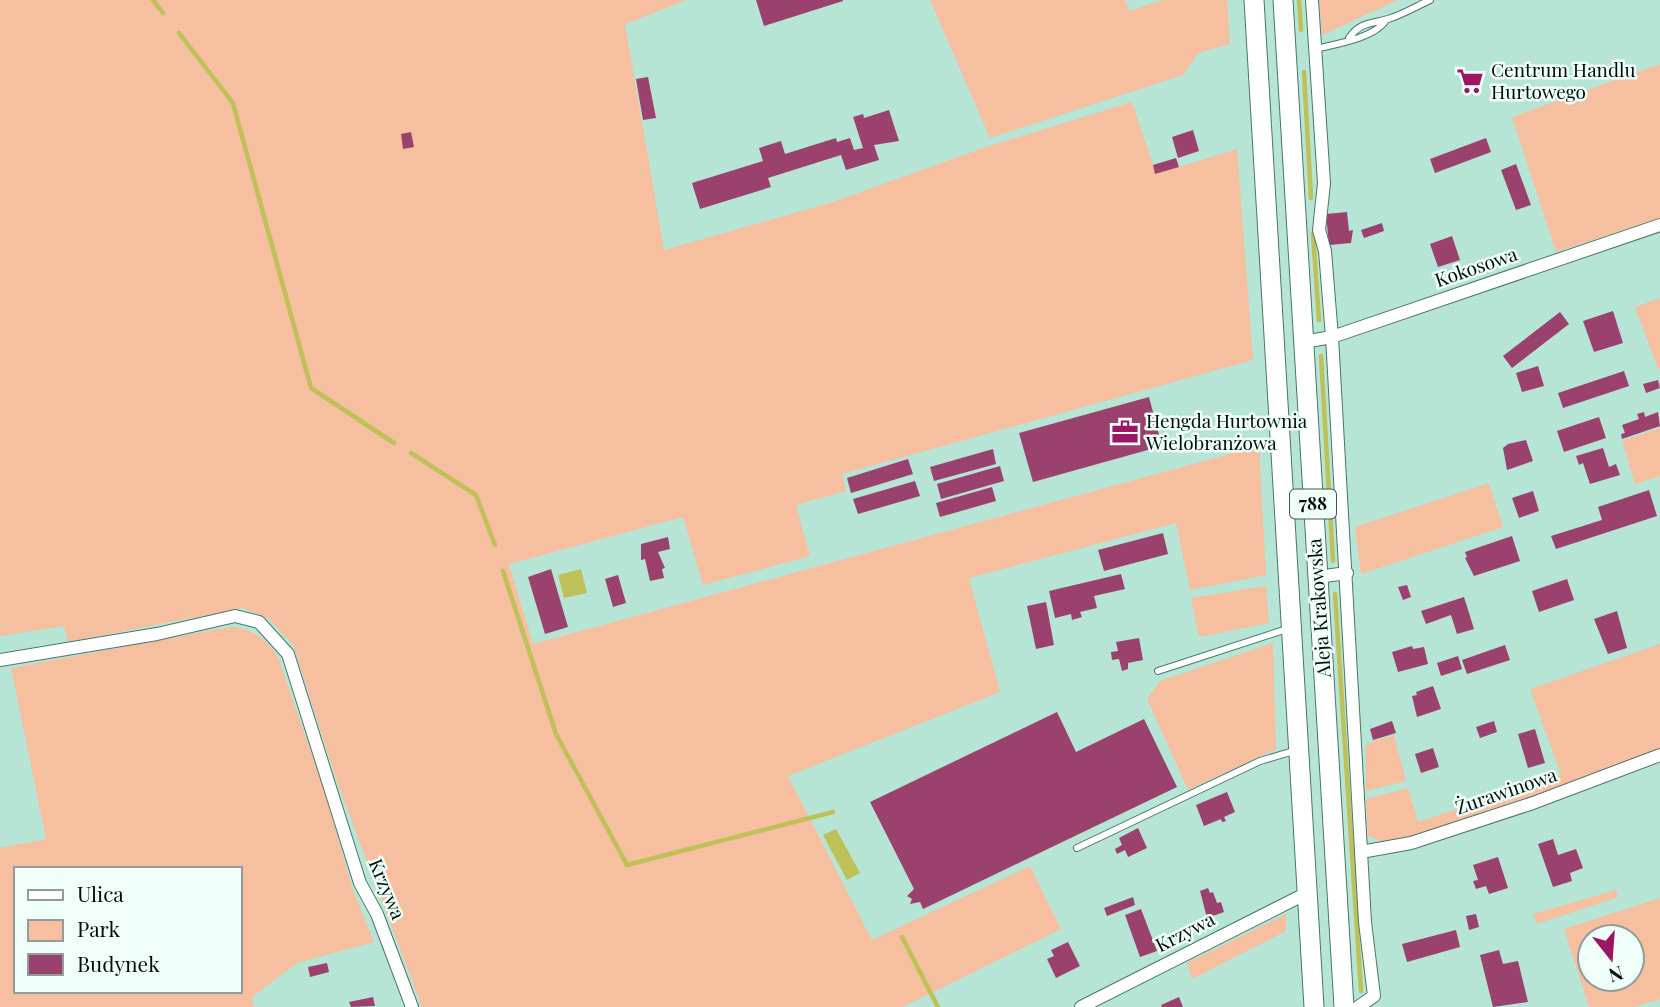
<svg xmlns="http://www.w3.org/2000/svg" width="1660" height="1007" font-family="'Playfair Display',serif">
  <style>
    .green { fill: #f6bf9f; fill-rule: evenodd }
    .water { fill: #bdc157 }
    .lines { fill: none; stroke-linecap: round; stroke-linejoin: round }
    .stream { stroke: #bdc157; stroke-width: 4.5 }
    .building { fill: #9a416e }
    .service-casing { stroke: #4b7667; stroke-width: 8 }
    .minor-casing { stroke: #4b7667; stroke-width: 14 }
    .primary-casing { stroke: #4b7667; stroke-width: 21 }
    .service { stroke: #fff; stroke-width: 6 }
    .minor { stroke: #fff; stroke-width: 12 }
    .primary { stroke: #fff; stroke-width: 19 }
    .labels { text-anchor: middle; stroke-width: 5; stroke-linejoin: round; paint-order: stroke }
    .shield { fill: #f0fef9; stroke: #495752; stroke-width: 2 }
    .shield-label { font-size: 18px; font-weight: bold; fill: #010f0a }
    .poi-label { font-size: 19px; fill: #010f0a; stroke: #f0fef9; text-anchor: start }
    .street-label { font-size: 19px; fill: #010f0a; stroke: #f0fef9 }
  </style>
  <rect width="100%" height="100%" fill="#b7e5d5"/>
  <path class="green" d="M0,0H687L625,24L664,250L833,202L980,149L1132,102L1156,174L1237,149L1253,360L842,474L846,491L796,505L810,556L703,585L683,517L509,564L533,644L1259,446L1266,575L1190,590L1176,523L969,578L1000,692L788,776L872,940L1030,866L1061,929L903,1007H422L337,782L293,645L269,619L243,608L68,642L64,626L0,636Z
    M930,0H1125L1129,11L1163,0H1227L1230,44L1198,53L1183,75L990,138Z
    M1319,0H1398L1322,35Z
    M1660,64V218L1556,252L1512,117Z
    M1660,298V368L1658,369L1635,307Z
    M1660,428V476L1635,484L1622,441Z
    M1489,483L1503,527L1361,574L1355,527Z
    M1266,586L1269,623L1199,637L1191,598Z
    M230,627C253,628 265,639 278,657L323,787L353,890L374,942L297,963L252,997L254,1007H0V848L46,839L11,668ZM16,869H240V991H16Z
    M1273,643L1276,749L1188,790L1147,699L1160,681Z
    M1660,644V751L1497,810L1394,841L1383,842L1368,836L1366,799L1408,788L1418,822L1561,775L1530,689Z
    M1394,735L1406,781L1366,791V744Z
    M1616,890L1618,897L1537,924L1533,914Z
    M1660,898V999L1634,1007H1589L1564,929ZM1632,937V979H1590V937Z
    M1286,914V931L1192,979L1187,963Z"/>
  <path class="water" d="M581,569L587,593L564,598L558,575Z
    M836,829L860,873L847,880L823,835Z"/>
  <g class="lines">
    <path class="stream" d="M153,0L163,13
      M1299,0L1301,30
      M179,33L233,103L311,388L394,443
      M1304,72L1311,198
      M1313,234L1319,320
      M1321,356L1333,561
      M411,453L476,495L495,545
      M503,571L556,734L627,865L833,812
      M1335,594L1361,991
      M902,937L938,1007"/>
  </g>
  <path class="building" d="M756,0H843V1L764,26Z
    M648,77L656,118L643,120L636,79Z
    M889,110L899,141L874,145L879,160L846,170L841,155L768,178L771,187L700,209L692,183L763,161L759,148L781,141L785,154L836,138L837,142L850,138L854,150L863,148L853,117L863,114L864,118Z
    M1193,130L1199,151L1178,158L1172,137Z
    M411,132L414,147L403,149L401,134Z
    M1486,138L1491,152L1435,173L1430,159Z
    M1176,158L1179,167L1155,174L1153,165Z
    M1516,164L1531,205L1516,210L1501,170Z
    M1347,212L1349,231L1353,230L1351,243L1329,245L1326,214Z
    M1382,223L1384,231L1364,238L1361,230Z
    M1452,236L1460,260L1438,267L1430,244Z
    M1613,311L1623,343L1594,352L1583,321Z
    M1560,312L1569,324L1512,368L1503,356Z
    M1538,366L1544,386L1522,392L1516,373Z
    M1624,371L1629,386L1563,408L1558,393Z
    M1658,380L1660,388L1646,393L1643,384Z
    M1149,397L1162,446L1033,482L1019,433Z
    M1644,412L1645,417L1658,412L1660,426L1622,439L1621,434L1625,433L1622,425L1639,419L1637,414Z
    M1599,417L1606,438L1564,452L1557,431Z
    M1526,440L1533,461L1507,470L1503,448L1508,444Z
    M1603,448L1609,467L1616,464L1620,475L1590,484L1583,463L1579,465L1576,456Z
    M993,449L996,464L934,481L930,467Z
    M908,459L913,474L851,493L847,478Z
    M1000,466L1004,481L941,499L937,484Z
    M915,481L920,496L858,514L853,499Z
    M992,487L996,501L940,517L936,503Z
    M1649,490L1657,516L1556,549L1551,536L1602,520L1598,507Z
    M1533,491L1539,511L1519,518L1512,498Z
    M1163,533L1168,554L1104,571L1098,550Z
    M1512,536L1520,561L1474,576L1465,558L1467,557L1465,552Z
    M668,537L670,549L658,552L665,568L662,569L664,578L650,581L645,559L641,560V544Z
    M551,569L568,627L545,634L528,577Z
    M1121,574L1125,589L1094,596L1097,608L1080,612L1082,617L1072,620L1071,614L1055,618L1049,591Z
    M618,575L626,603L613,607L605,579Z
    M1567,579L1574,600L1539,612L1532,591Z
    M1407,585L1411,597L1403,600L1398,587Z
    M1464,597L1474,629L1457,634L1451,615L1426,624L1421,611Z
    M1046,602L1054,645L1036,649L1027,606Z
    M1617,611L1627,648L1608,654L1594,619Z
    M1139,638L1143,660L1128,663V669L1122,671L1119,659L1112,660L1111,652L1118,651L1116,642Z
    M1505,645L1510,660L1467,674L1462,660Z
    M1412,646L1413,649L1424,647L1428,664L1398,672L1392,652Z
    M1458,656L1462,669L1441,676L1437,663Z
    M1433,686L1441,709L1417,717L1412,696L1417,695L1416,692Z
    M1057,712L1076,752L1144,719L1177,787L923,909L920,902L910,904L912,899L907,896L914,889L870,802Z
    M1392,721L1396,733L1373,740L1370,729Z
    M1494,721L1497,732L1480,738L1476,727Z
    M1535,729L1545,763L1528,768L1518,734Z
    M1433,748L1439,767L1421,773L1415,754Z
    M1227,792L1235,812L1224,817L1226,821L1222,822L1221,819L1204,826L1196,805Z
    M1138,828L1147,848L1128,857L1125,850L1117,854L1115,849L1122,845L1119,838Z
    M1553,839L1558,855L1576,849L1583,868L1570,873L1572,881L1553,887L1538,844Z
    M1498,857L1508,888L1489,894L1486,886L1476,889L1473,881L1478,880L1473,865Z
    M1208,888L1210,893L1213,892L1217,903L1221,902L1224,912L1207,918L1200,891Z
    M1133,897L1135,905L1107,916L1104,908Z
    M1141,909L1157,951L1140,957L1125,915Z
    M1476,914L1479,927L1469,930L1466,916Z
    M1456,930L1460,947L1407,962L1402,944Z
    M1068,942L1080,966L1056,978L1047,959L1054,956L1051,950Z
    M1499,950L1503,964L1518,961L1528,1002L1493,1007L1480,955Z
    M327,963L329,972L310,977L308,967Z
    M373,997L375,1006L351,1007L349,1002Z
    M1179,997L1183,1007H1162L1161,1005Z"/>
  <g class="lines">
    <g class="service-casing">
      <path id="service" d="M1349,38C1360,22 1371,24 1388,19C1402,15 1417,6 1430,0
        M1315,49C1336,44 1375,38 1386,20
        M1158,671L1290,628
        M1077,848L1260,761L1297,750"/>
    </g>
    <g class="minor-casing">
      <path id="minor" d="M1312,0L1324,183L1319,230L1325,251L1332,337L1365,922L1374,996L1358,1007
        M1303,342L1332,337L1660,225
        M1317,577L1347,573
        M0,660L157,634L235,616L259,622L288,654L360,883L377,914L412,1007
        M1361,852L1411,843L1533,803L1660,755
        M1081,1007L1307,893"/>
    </g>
    <g class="primary-casing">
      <path id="primary" d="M1254,0L1314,1007
        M1283,0L1344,1007"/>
    </g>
    <use href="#service" class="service"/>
    <use href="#minor" class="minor"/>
    <use href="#primary" class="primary"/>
  </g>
  <defs>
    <g id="supermarket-bare" transform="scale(2.1)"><path d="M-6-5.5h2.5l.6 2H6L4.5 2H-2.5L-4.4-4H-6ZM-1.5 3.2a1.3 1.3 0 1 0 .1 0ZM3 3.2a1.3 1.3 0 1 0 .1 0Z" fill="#9d1666" stroke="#f0fef9" stroke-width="2.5" paint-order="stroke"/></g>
    <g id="office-bare" transform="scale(2.1)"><path d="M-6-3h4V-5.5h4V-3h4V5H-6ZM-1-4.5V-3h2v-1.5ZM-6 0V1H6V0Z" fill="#9d1666" stroke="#f0fef9" stroke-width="2.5" paint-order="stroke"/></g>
  </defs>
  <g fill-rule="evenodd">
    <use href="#supermarket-bare" x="1470" y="81"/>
    <use href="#office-bare" x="1125" y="432"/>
  </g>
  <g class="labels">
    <rect class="shield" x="1290" y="489.5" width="46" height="29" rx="5"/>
    <g class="shield-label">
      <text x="1313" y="510">788</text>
    </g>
    <g class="poi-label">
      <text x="1491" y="77">Centrum Handlu<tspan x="1491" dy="22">Hurtowego</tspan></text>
      <text x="1146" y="428">Hengda Hurtownia<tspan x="1146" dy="22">Wielobranżowa</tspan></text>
    </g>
    <g class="street-label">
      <text transform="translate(1476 267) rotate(-19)" y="7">Kokosowa</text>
      <text transform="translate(1319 608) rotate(-94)" y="7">Aleja Krakowska</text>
      <text transform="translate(1506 791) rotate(-19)" y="7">Żurawinowa</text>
      <text transform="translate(387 889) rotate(67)" y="7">Krzywa</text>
      <text transform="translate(1185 932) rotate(-27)" y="7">Krzywa</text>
    </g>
  </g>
  <rect x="14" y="867" width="228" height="126" fill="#f0fef9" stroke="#909e99" stroke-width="2"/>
  <rect x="28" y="890" width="35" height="10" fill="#ffffff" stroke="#909e99" stroke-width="2"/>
  <text x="77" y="902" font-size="21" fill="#010f0a">Ulica</text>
  <rect x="28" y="920" width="35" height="21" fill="#f6bf9f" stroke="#909e99" stroke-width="2"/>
  <text x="77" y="937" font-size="21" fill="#010f0a">Park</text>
  <rect x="28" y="954" width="35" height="21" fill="#9a416e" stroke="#909e99" stroke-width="2"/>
  <text x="77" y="972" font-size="21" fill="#010f0a">Budynek</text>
  <g transform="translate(1611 958) rotate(163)"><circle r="33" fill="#f0fef9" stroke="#909e99" stroke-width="2"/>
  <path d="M0-5L12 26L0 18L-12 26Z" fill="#9d1666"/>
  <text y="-10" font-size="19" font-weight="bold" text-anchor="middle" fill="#010f0a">N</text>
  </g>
</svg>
